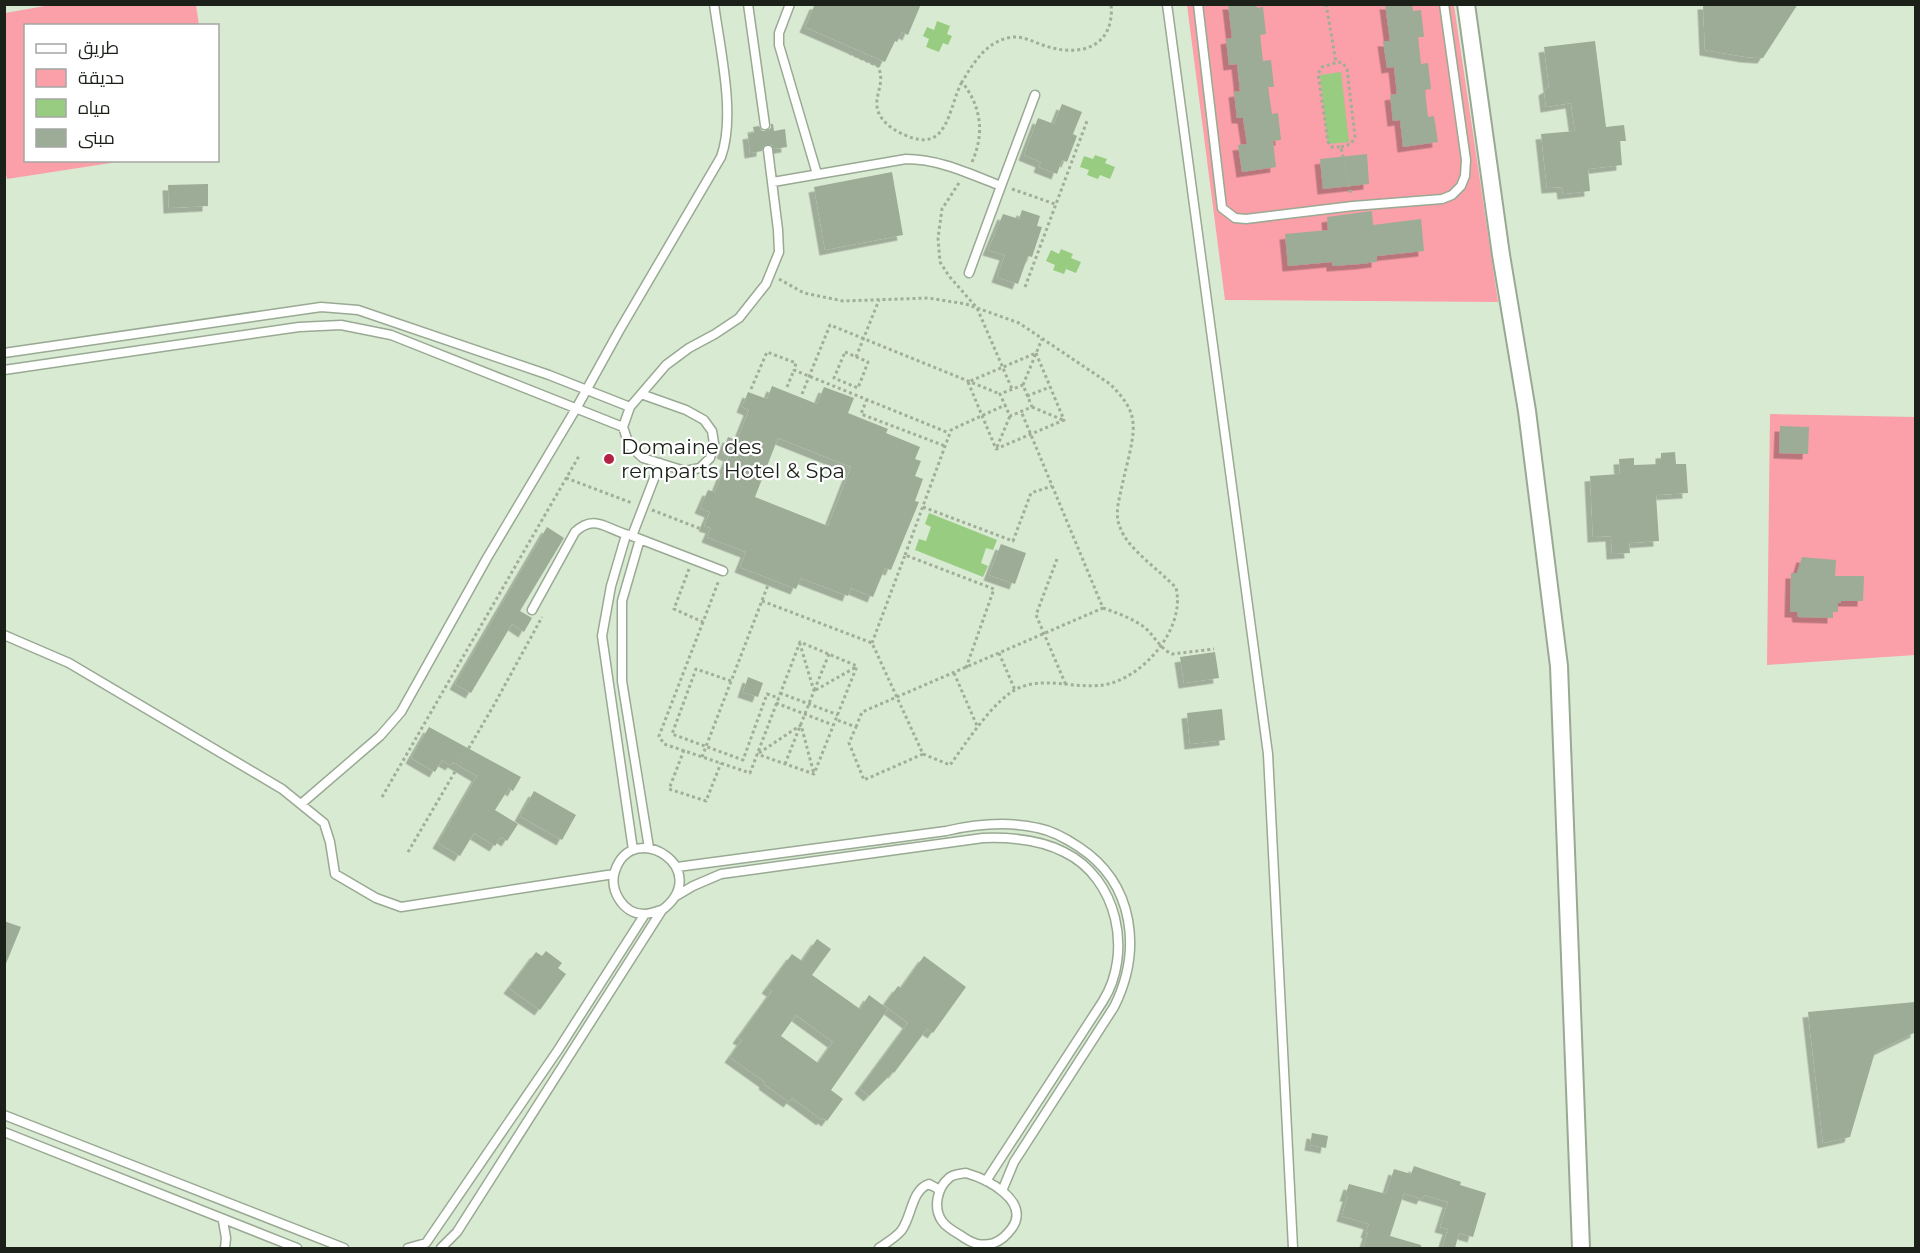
<svg xmlns="http://www.w3.org/2000/svg" width="1920" height="1253" font-family="Montserrat,Cairo,sans-serif">
  <style>
    .green { fill: #fb9fa8 }
    .water { fill: #98cc81 }
    .building { fill: #9cac96; fill-rule: evenodd; filter: url(#shadow) }
    .lines { fill: none; stroke-linecap: round; stroke-linejoin: round }
    .service-casing { stroke: #99a993; stroke-width: 11 }
    .minor-casing { stroke: #99a993; stroke-width: 20 }
    .path { stroke: #a0ae9a; stroke-width: 3; stroke-dasharray: 3 3; stroke-linecap: butt }
    .service { stroke: #fff; stroke-width: 8 }
    .minor { stroke: #fff; stroke-width: 16 }
    .poi-dot { fill: #b32144; stroke: #fff; stroke-width: 2 }
    .labels { text-anchor: middle; stroke-width: 4.5; stroke-linejoin: round; paint-order: stroke }
    .poi-label { font-size: 21px; fill: #1b2119; stroke: #fff; text-anchor: start }
  </style>
  <defs>
    <filter id="shadow"><feDropShadow dx="-5.5" dy="5.5" stdDeviation="0" flood-color="#0004"/></filter>
  </defs>
  <rect width="100%" height="100%" fill="#d9ead2"/>
  <path class="green" d="M56,4L196,5L199,25L26,26V160L124,161L7,179L4,165L5,13Z
    M1187,5H1454L1498,302L1225,300Z
    M1770,414L1915,417V655L1767,665Z"/>
  <path class="water" d="M937,21L950,26L947,34L952,36L948,45L943,43L939,52L926,47L929,39L923,36L927,27L934,30Z
    M1341,72L1349,142L1328,144L1320,75Z
    M1095,155L1107,159L1105,163L1115,167L1110,179L1100,175L1098,179L1087,175L1089,170L1080,167L1084,156L1093,159Z
    M1061,249L1073,254L1071,258L1081,262L1076,273L1066,269L1064,274L1053,270L1055,265L1046,261L1051,250L1059,254Z
    M929,513L997,540L993,550L986,548L981,563L988,566L983,577L915,550L919,539L926,541L931,527L925,524Z"/>
  <path class="building" d="M815,4H921L908,35L902,32L897,42L895,41L885,62L805,27Z
    M1228,4H1256L1257,8L1263,7L1266,34L1260,35L1263,61L1271,60L1274,87H1268L1272,114L1278,113L1281,140L1273,141L1276,167L1242,172L1238,145L1247,144L1243,118H1237L1234,92L1240,91L1237,64L1229,65L1226,39L1232,38Z
    M1385,4H1412L1413,11L1421,10L1424,37H1418L1421,64L1428,63L1431,89L1425,90L1428,117L1434,116L1438,142L1403,147L1400,120L1393,121L1390,95L1397,94L1394,67L1387,68L1383,41H1390Z
    M1703,4H1798L1763,58L1746,57L1705,50Z
    M1595,41L1606,127L1624,125L1626,141H1620L1622,165L1588,169L1590,191L1563,194L1562,187L1547,188L1541,134L1575,131L1571,103L1546,107L1544,90L1549,87L1544,47Z
    M1062,104L1082,112L1073,134L1077,136L1067,162L1062,160L1057,174L1039,167L1041,162L1024,155L1038,118L1054,124Z
    M771,124H773L774,131L785,129L787,147L774,149L771,144H767L762,147V151L750,153L748,134L754,133L753,127L759,126L762,131H766L771,128Z
    M1367,154L1369,184L1323,189L1320,159Z
    M892,172L903,235L825,250L814,187Z
    M208,184V206L169,208L168,185Z
    M1022,210L1040,216L1037,226L1042,227L1032,257L1028,256L1018,284L997,277L1005,255L988,250L1003,214L1019,219Z
    M1372,211L1373,225L1421,219L1424,251L1377,256V262L1360,264L1332,266V262L1288,266L1285,234L1328,230L1327,217Z
    M772,386L817,404L824,387L854,398L848,413L888,429L886,433L920,447L915,459L921,461L915,476L923,479L915,501L919,502L891,570L885,568L873,597L851,588L848,596L801,578L796,589L740,567L746,552L707,537L711,528L704,526L710,512L700,508L708,490L715,492L729,456L722,453L728,437L737,440L749,410L742,407L748,392L767,399ZM778,438L851,467L828,526L755,497Z
    M1780,426L1809,427L1808,454L1779,453Z
    M1675,452L1676,464H1686L1688,493L1656,495L1659,541L1629,543L1630,553L1612,554L1611,536L1593,537L1590,476L1620,474L1619,459L1634,458V465L1661,464V453Z
    M547,527L564,538L520,611L532,618L524,632L512,624L471,693L455,684Z
    M1001,544L1026,553L1015,584L989,575Z
    M1802,557L1836,560L1835,576H1864L1863,601H1841V603H1838V612H1833V618L1798,617L1797,612H1790L1791,573H1797Z
    M1215,652L1219,678L1184,683L1180,657Z
    M748,677L763,683L758,697L743,692Z
    M1222,709L1225,740L1190,744L1187,713Z
    M429,727L521,777L513,791L509,788L495,810L518,824L507,841L501,837L495,846L474,833L460,856L438,843L477,776L453,762L451,765L442,760L435,772L411,758Z
    M534,791L576,815L562,840L520,816Z
    M4,921L21,927L5,966H4Z
    M817,939L831,949L812,975L860,1009L869,995L888,1009L831,1090L843,1099L827,1121L823,1118L822,1120L792,1098L789,1102L764,1084L765,1082L730,1057L742,1040L738,1038L772,991L767,988L778,973L792,954L802,961ZM796,1015L833,1042L818,1063L781,1036Z
    M546,951L562,963L558,968L566,974L540,1010L509,988L536,952L542,956Z
    M924,956L966,987L933,1033L927,1029L894,1073L893,1072L869,1096L860,1088L908,1023L884,1005L898,986L901,988Z
    M1915,1002L1916,1032L1875,1052L1850,1137L1823,1143L1808,1012Z
    M1312,1133L1328,1136L1326,1148L1310,1145Z
    M1414,1166L1461,1182L1460,1185L1486,1193L1473,1237L1459,1233L1455,1248H1442L1448,1229L1440,1227L1448,1202L1424,1195L1422,1199L1404,1193L1390,1236L1421,1245V1248H1363L1368,1233L1366,1232L1369,1224L1342,1216L1348,1196H1345L1349,1184L1386,1194L1394,1169L1411,1174Z"/>
  <g class="lines">
    <g class="service-casing">
      <path id="service" d="M748,4L765,125
        M790,4L779,33V45L817,174
        M1167,4L1268,754L1293,1248
        M1198,4L1222,208L1235,218L1246,219L1353,206L1442,199L1452,195L1461,186L1465,176L1466,160L1444,4
        M773,182L906,159C939,159 970,174 1001,186L969,273
        M1001,186L1035,95
        M4,353L321,307L358,310L549,375L630,407
        M4,370L299,327L341,325L391,335L623,427
        M641,394L686,410L704,420L712,431L714,443L710,458L700,468L685,471L643,458L629,445L623,427L630,407L666,365L689,348L715,334L739,318L766,284L779,252L778,230L768,150
        M660,463L632,536L723,571
        M626,535L611,586L602,636L633,850
        M640,539L622,601V681L649,848
        M532,610L575,532C595,513 607,530 629,535
        M4,635L69,663L282,789L324,823L330,842L335,874L376,898L401,907L614,874
        M301,804L380,736L401,712L487,558L577,407L619,331L721,157C736,116 720,49 714,4
        M677,867L946,831C976,824 1007,821 1038,828C1053,831 1067,839 1079,847C1135,884 1142,951 1114,1007L1014,1162L1002,1191
        M676,896L693,886L721,874L983,838C1011,837 1039,839 1064,852C1118,878 1133,953 1103,1001L986,1181
        M4,1115L344,1248
        M4,1132L297,1248
        M966,1173C987,1179 1031,1201 1012,1228C1007,1235 1002,1240 994,1243C980,1247 971,1243 960,1235C953,1231 946,1227 942,1221C933,1208 937,1188 949,1178C953,1174 960,1174 966,1173Z
        M223,1221L226,1238L225,1248
        M408,1248L426,1243L558,1050L645,914
        M441,1248L457,1232L662,910C715,870 633,817 615,871C609,890 623,914 644,914C650,914 657,911 662,910
        M879,1248C886,1243 895,1238 901,1231C912,1217 911,1190 929,1184L940,1190"/>
    </g>
    <g class="minor-casing">
      <path id="minor" d="M1466,4L1501,255L1527,411L1559,666L1581,1248"/>
    </g>
    <path class="path" d="M1326,4L1336,62
      M849,53L878,66C886,85 873,95 878,111C882,123 895,131 905,135C949,155 948,107 962,82
      M1341,147L1351,144L1355,137L1347,69L1343,63L1338,62L1322,67L1318,74L1328,142L1332,147H1341L1351,195
      M972,162C985,133 981,106 962,82C974,62 987,40 1013,37C1025,36 1037,44 1049,47C1083,57 1115,45 1111,4
      M959,183L942,209L938,238L940,262L949,276L977,308L1012,389
      M1012,189L1055,204
      M779,279L804,293L843,301L928,298L966,304L1019,323L1110,384C1120,394 1132,407 1133,423C1135,440 1124,473 1121,491C1118,503 1115,516 1120,527C1127,549 1160,570 1176,588C1186,628 1143,679 1103,685C1076,689 1047,677 1021,687C995,697 967,742 950,765L923,754
      M1025,287L1087,121
      M845,352L868,362L858,388L834,378Z
      M1036,353L1064,420L996,449L968,382Z
      M856,357L879,300
      M1023,385L1042,339
      M787,387L794,370
      M751,389L767,352L796,363L794,370L949,433
      M802,394L830,325L1000,394
      M1027,396L1050,387
      M867,399L861,414L945,446
      M1032,407L1063,420
      M997,447L1010,416
      M566,478L632,503
      M923,507L1013,541L1031,493L1052,486
      M652,510L701,529
      M905,555L951,430L1005,405L1010,416L1032,407L1023,385L1000,394L1005,405
      M1057,559L1036,615L1066,685
      M689,569L674,609L703,622L719,580
      M762,601L872,643L923,754L864,780L849,743L856,727L837,720
      M1103,608C1117,613 1132,618 1144,627C1154,635 1160,649 1172,654L1214,649
      M703,622L659,736L664,744L750,773L800,642L857,666L814,774L757,754
      M872,643L905,555L994,589L966,668
      M999,653L1015,690
      M829,654L814,691L856,667
      M954,673L978,728
      M731,681L696,669L672,734L743,760L767,694L779,698
      M780,693L838,715
      M776,703L833,725
      M856,727L862,712L1103,608L1021,411
      M684,750L669,789L706,801L721,763
      M759,753L801,725L814,774
      M702,757L768,585
      M785,764L814,691L800,644
      M382,797L579,456
      M408,852L494,705L542,617"/>
    <use href="#service" class="service"/>
    <use href="#minor" class="minor"/>
  </g>
  <circle class="poi-dot" cx="609" cy="459" r="6"/>
  <g class="labels">
    <g class="poi-label">
      <text x="621" y="454">Domaine des<tspan x="621" dy="24">remparts Hotel &amp; Spa</tspan></text>
    </g>
  </g>
  <rect width="1920" height="1253" fill="none" stroke="#1b2119" stroke-width="12"/>
  <rect x="24" y="24" width="195" height="138" fill="#ffffff" stroke="#a4a6a3" stroke-width="1.5"/>
  <rect x="36" y="44" width="30" height="9" fill="#ffffff" stroke="#a4a6a3" stroke-width="1.5"/>
  <text x="78" y="54" font-size="18" fill="#1b2119">طريق</text>
  <rect x="36" y="69" width="30" height="18" fill="#fb9fa8" stroke="#a4a6a3" stroke-width="1.5"/>
  <text x="78" y="84" font-size="18" fill="#1b2119">حديقة</text>
  <rect x="36" y="99" width="30" height="18" fill="#98cc81" stroke="#a4a6a3" stroke-width="1.5"/>
  <text x="78" y="114" font-size="18" fill="#1b2119">مياه</text>
  <rect x="36" y="129" width="30" height="18" fill="#9cac96" stroke="#a4a6a3" stroke-width="1.5"/>
  <text x="78" y="144" font-size="18" fill="#1b2119">مبنى</text>
</svg>
